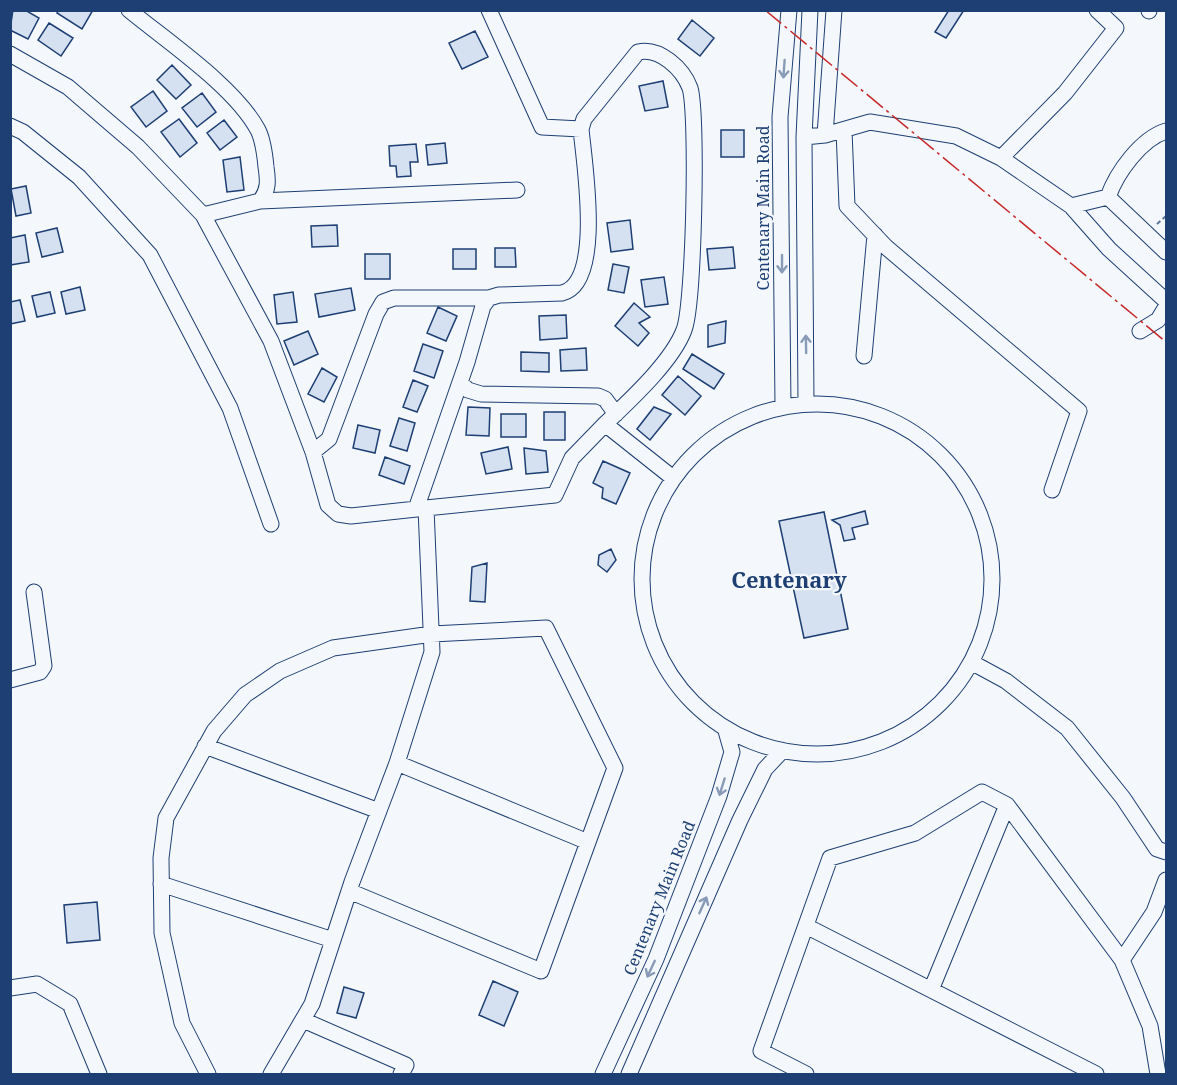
<svg xmlns="http://www.w3.org/2000/svg" width="1177" height="1085" font-family="'Noto Serif',serif">
  <style>
    .building { fill: #d5e0f0; stroke: #1d3f73; stroke-width: 1.5 }
    .lines { fill: none; stroke-linecap: round; stroke-linejoin: round }
    .minor-casing { stroke: #1d3f73; stroke-width: 17 }
    .path { stroke: #5e769c; stroke-width: 2; stroke-dasharray: 4.5 3; stroke-linecap: butt }
    .minor { stroke: #f4f7fb; stroke-width: 15 }
    .power { stroke: #c62828; stroke-width: 1.5; stroke-dasharray: 21 4.5 3 4.5; stroke-linecap: butt }
    .oneway { stroke: #889bb7 }
    .labels { text-anchor: middle; stroke-width: 4.5; stroke-linejoin: round; paint-order: stroke }
    .street-label { font-size: 16px; fill: #1d3f73; stroke: #f4f7fb }
    .district-label { font-size: 22px; font-weight: bold; fill: #1d3f73; stroke: #f4f7fb }
  </style>
  <rect width="100%" height="100%" fill="#f4f7fb"/>
  <path class="building" d="M13,10H25L39,18L28,39L10,30Z
    M59,10H93L82,29L57,13Z
    M949,10H964L946,38L935,32Z
    M692,20L714,38L700,56L678,39Z
    M49,23L73,38L61,56L38,40Z
    M475,31L488,57L462,69L449,43Z
    M172,65L191,85L176,99L157,80Z
    M663,81L668,107L645,111L639,86Z
    M153,91L167,111L146,127L131,107Z
    M202,93L216,112L197,127L182,108Z
    M179,119L197,143L180,157L161,132Z
    M224,120L237,137L220,150L207,133Z
    M721,130H744V157H721Z
    M445,143L447,163L428,165L426,145Z
    M416,144L418,162H410L411,176L397,177L396,166H390L389,146Z
    M240,157L244,190L227,192L223,160Z
    M26,186L31,213L16,216L11,189Z
    M630,220L633,249L611,252L607,223Z
    M337,225L338,246L312,247L311,226Z
    M57,228L63,252L42,257L36,233Z
    M25,235L29,262L10,265V238Z
    M733,247L735,268L709,270L707,249Z
    M495,248H515L516,267H495Z
    M453,249H476V269H453Z
    M365,254H390V279H365Z
    M613,264L629,267L624,293L608,290Z
    M664,277L668,304L645,307L641,280Z
    M80,287L85,310L66,314L61,292Z
    M351,288L355,310L319,317L315,294Z
    M50,292L55,313L37,317L32,296Z
    M293,292L297,322L277,324L274,295Z
    M20,300L25,321L10,324V302Z
    M634,303L650,317L639,323L649,333L638,346L615,326Z
    M438,307L457,316L446,341L427,333Z
    M566,315L567,338L540,340L539,316Z
    M726,321L725,343L708,347V325Z
    M308,331L318,354L294,365L284,341Z
    M423,344L443,351L434,378L414,371Z
    M586,348L587,370L561,371L560,350Z
    M521,352L549,353V372L521,371Z
    M692,354L724,374L714,389L683,369Z
    M322,368L337,377L324,402L308,394Z
    M678,376L701,396L685,415L662,395Z
    M413,380L428,386L417,412L403,407Z
    M468,407L490,408L489,436L466,435Z
    M654,407L671,414L650,440L637,429Z
    M544,412H565V440H544Z
    M501,414H526V437H501Z
    M399,418L415,423L407,451L390,446Z
    M358,425L380,430L375,453L353,448Z
    M508,447L512,469L486,474L481,453Z
    M524,448L546,451L548,472L526,474Z
    M385,457L410,466L404,484L379,475Z
    M603,461L630,473L616,504L602,498L603,488L593,483Z
    M865,511L868,524L852,528L855,539L844,541L840,525L832,520Z
    M824,512L848,629L804,638L779,521Z
    M611,549L616,560L607,572L598,565L599,555Z
    M487,563L485,602L470,601L472,567Z
    M97,902L100,940L67,943L64,905Z
    M493,981L518,992L504,1026L479,1015Z
    M344,987L364,993L356,1018L337,1013Z"/>
  <g class="lines">
    <g class="minor-casing">
      <path id="minor" d="M129,10C168,42 235,87 258,130C263,140 265,156 266,167C268,180 269,190 260,201L203,215
        M489,10L542,127L581,129
        M1149,11V10
        M10,54L68,87L138,147L203,215L271,341L313,452L328,505L338,514L351,516L426,508
        M10,126L23,132L79,177L150,255L230,408L271,524
        M844,130L847,206L886,247L1079,411L1052,490
        M1166,131C1141,139 1117,172 1108,197L1166,252
        M825,135L834,10
        M804,137L825,135L870,122L956,136L1001,158L1065,93L1116,28L1097,10
        M1001,158L1071,206L1108,197
        M260,201L517,190
        M1071,206L1109,249L1166,301
        M1140,331L1158,320L1166,307
        M864,356L875,235
        M460,383L468,390L481,394L598,396L605,399L616,414
        M806,403L804,137L810,10
        M642 579a175 175 0 1 1 350 0a175 175 0 1 1-350 0Z
        M783,406L780,117L789,10
        M313,452L329,439L376,314L383,302L394,298H489
        M416,509L467,362L483,306L489,298L499,295L562,293C604,283 584,162 581,129L584,119L638,52C660,47 683,69 690,88C698,114 694,305 684,330C672,362 629,401 605,424
        M971,662L1006,681L1067,728L1123,798L1157,849L1166,852
        M10,680L40,672L44,666L34,592
        M205,746L379,811
        M397,763L588,842
        M161,884L333,940
        M806,926L1096,1074
        M1122,960L1154,912L1166,880
        M10,988L37,984L70,1004L99,1074
        M931,990L1007,805
        M303,1020L406,1065L401,1074
        M208,1074L182,1023L162,933L161,858L166,818L214,731L245,695L280,671L333,648L432,634L546,628L615,768L541,971L349,891
        M271,1074L312,1004L352,882L397,763L432,652L426,508L555,495L572,458L605,424L673,478
        M603,1074L656,959L719,796L732,752L726,731
        M629,1074L740,820L765,769L782,751
        M806,1074L761,1051L830,858L915,833L982,792L1007,805L1122,960L1150,1026L1158,1074"/>
    </g>
    <path class="path" d="M1157,224L1166,216"/>
    <use href="#minor" class="minor"/>
    <path class="power" d="M765,10L1166,342"/>
  </g>
  <defs><path id="oneway-shaft" d="M-6 0H5M1.5-3L5.5 0L1.5 3" fill="none" stroke-width="1.6" stroke-linecap="round" stroke-linejoin="round" transform="scale(1.5)"/></defs>
  <g class="oneway">
    <use href="#oneway-shaft" transform="translate(784 69) rotate(94)"/>
    <use href="#oneway-shaft" transform="translate(782 264) rotate(90)"/>
    <use href="#oneway-shaft" transform="translate(806 344) rotate(-91)"/>
    <use href="#oneway-shaft" transform="translate(722 787) rotate(107)"/>
    <use href="#oneway-shaft" transform="translate(703 905) rotate(-66)"/>
    <use href="#oneway-shaft" transform="translate(651 969) rotate(115)"/>
  </g>
  <g class="labels">
    <g class="street-label">
      <text transform="translate(763 208) rotate(-90)" y="6">Centenary Main Road</text>
      <text transform="translate(659 898) rotate(-68)" y="6">Centenary Main Road</text>
    </g>
    <g class="district-label">
      <text x="789" y="588">Centenary</text>
    </g>
  </g>
  <rect width="1177" height="1085" fill="none" stroke="#1d3f73" stroke-width="24"/>
</svg>
